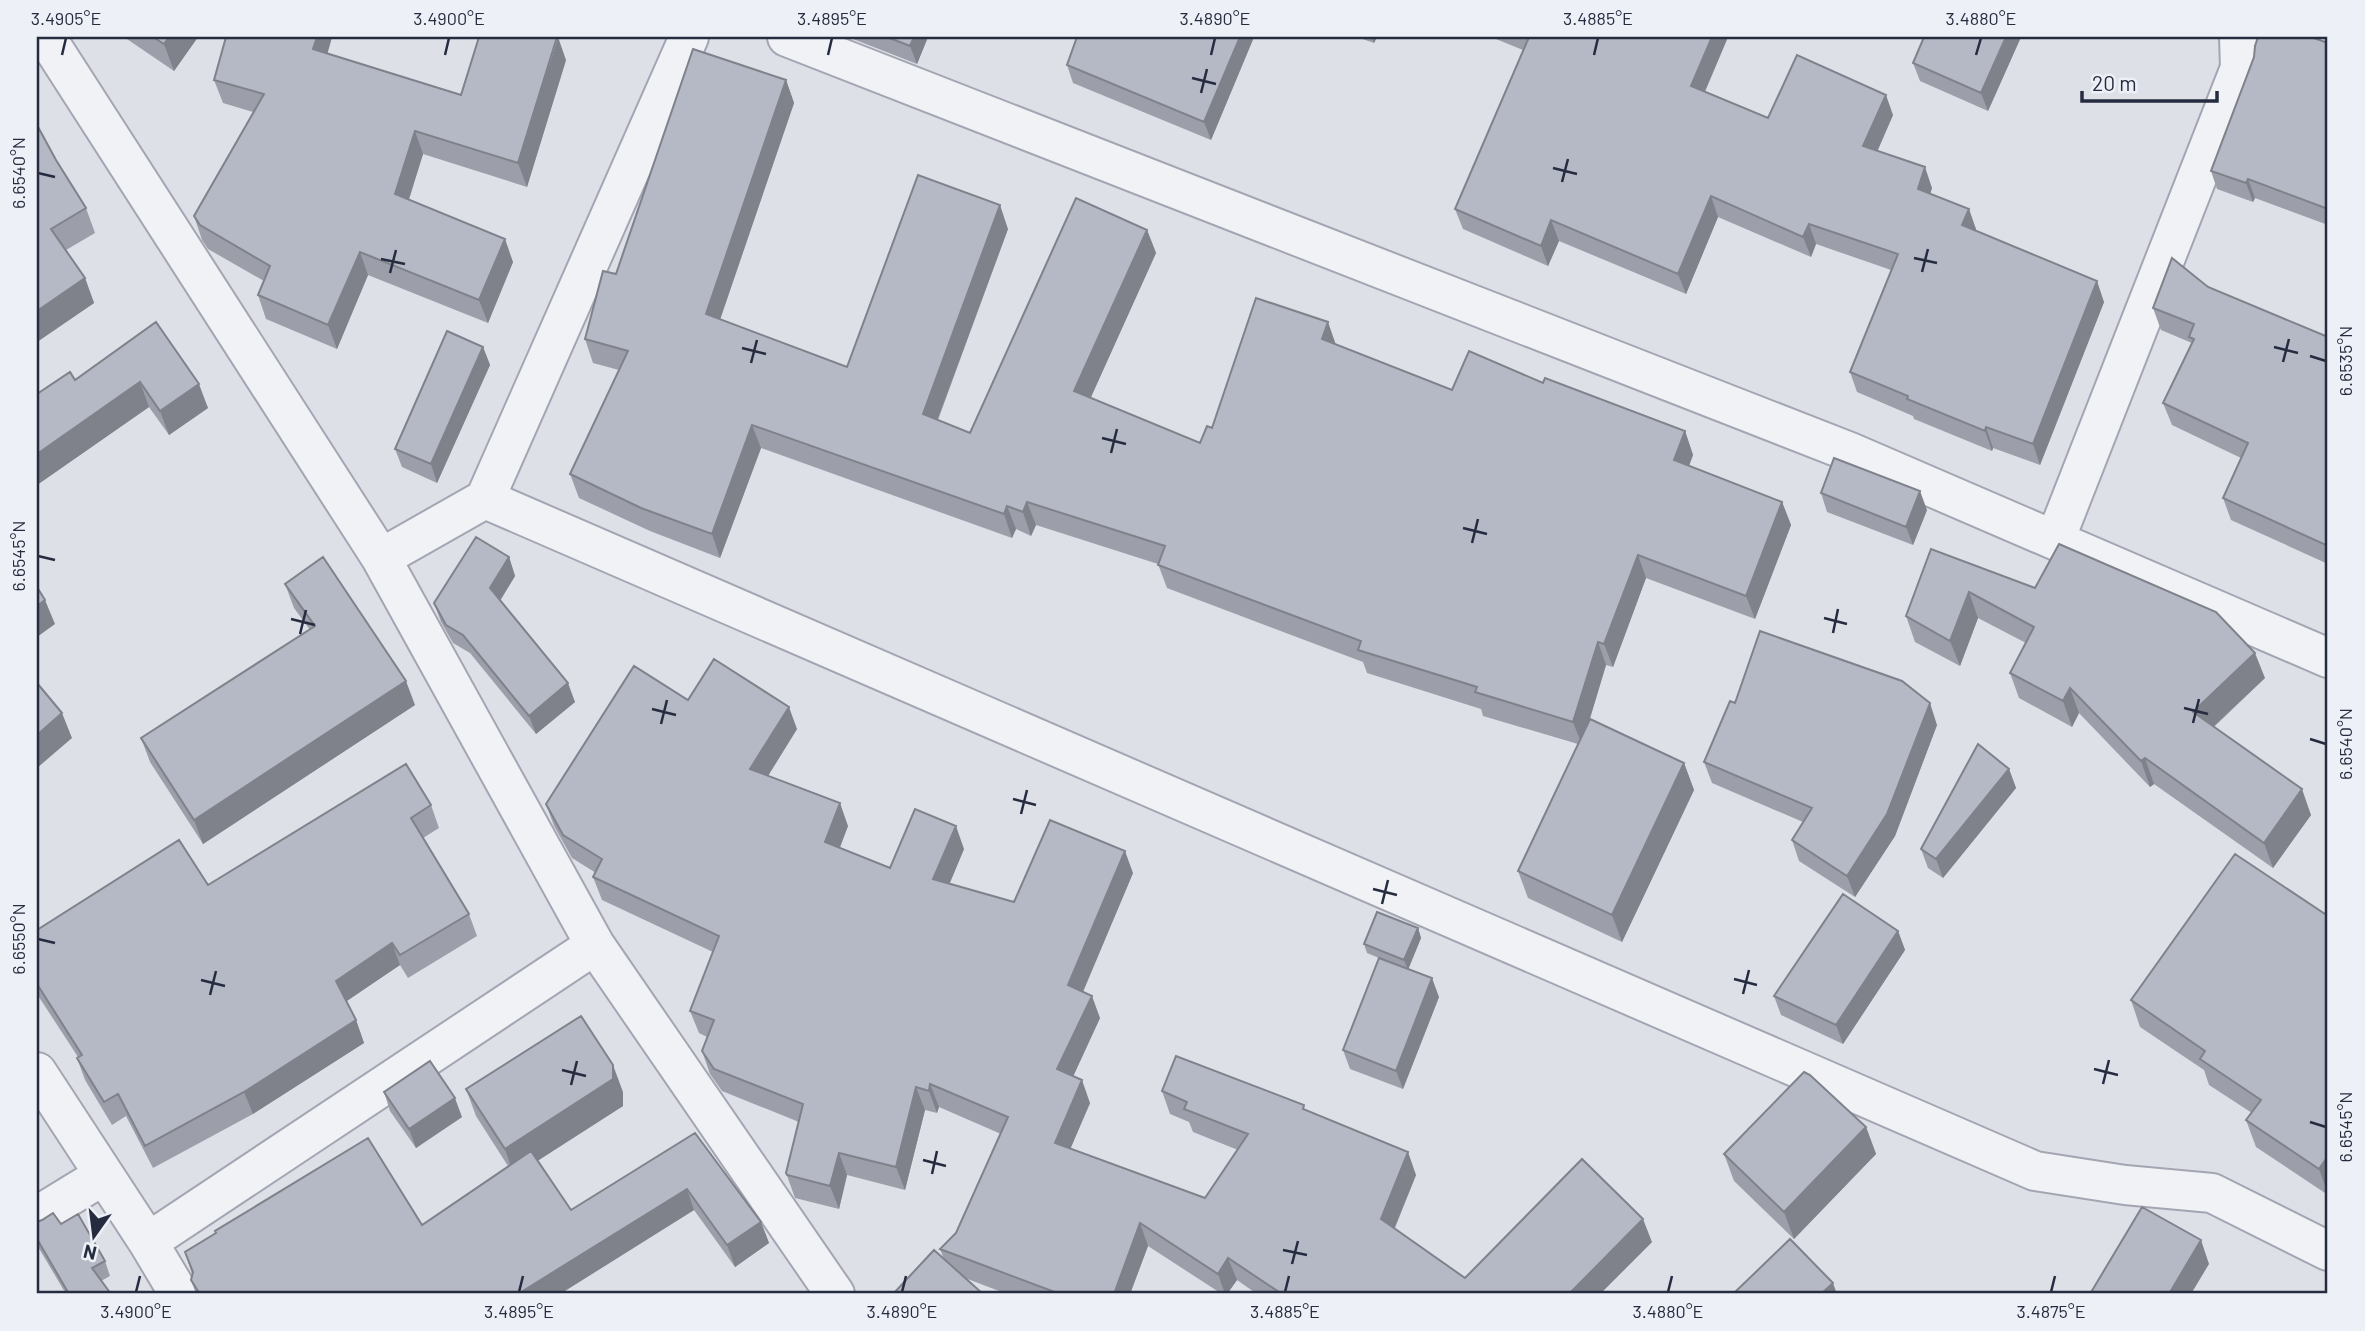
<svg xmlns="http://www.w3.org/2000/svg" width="2365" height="1331" font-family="Barlow,sans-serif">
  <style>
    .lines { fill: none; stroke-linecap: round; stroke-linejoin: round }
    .street-casing { stroke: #a3a6b2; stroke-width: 42 }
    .street { stroke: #f1f2f6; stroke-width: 38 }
    .wall { fill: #9c9fa9 }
    .shaded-wall { fill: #7f828a }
    .building { fill: #b5b9c5; stroke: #7f828a; stroke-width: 2 }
    .ticks { fill: none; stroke: #262c40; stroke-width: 2.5 }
    .neatline { fill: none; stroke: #262c40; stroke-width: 2.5 }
    .ticks-label { font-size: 18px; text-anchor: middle; fill: #262c40 }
  </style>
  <rect width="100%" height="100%" fill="#dee0e8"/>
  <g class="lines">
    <g class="street-casing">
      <path id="street" d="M46,37L381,558L595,945L835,1294
        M787,37L1850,452L2328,658
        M485,499L2035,1171L2125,1185L2212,1193L2328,1251
        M2055,540L2240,68L2239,37
        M381,558L485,499L689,37
        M37,1072L148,1242L179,1294
        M37,1216L104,1175
        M148,1242L595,945"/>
    </g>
    <use href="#street" class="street"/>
  </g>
  <path class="wall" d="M124,37H198L174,71Z
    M226,37H332L327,54L461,95L566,60L527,187L423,154L409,200L513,262L488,323L368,275L337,349L266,319L258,295L264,281L208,249L202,240L194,216L253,112L223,103L214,80Z
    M848,37H928L917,64Z
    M1254,37L1211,140L1073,83L1067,65Z
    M1357,37H1377L1374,43Z
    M1491,37H1728L1705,92L1768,118L1893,115L1877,151L1932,188L1930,194L1976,229V231L2104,302L2040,465L1993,448L1992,451L1914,419L1913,416L1857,392L1850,372L1891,270L1816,244L1811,257L1718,217L1686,294L1559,241L1548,266L1463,229L1455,209L1523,50Z
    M2021,37L1988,111L1920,81L1913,63Z
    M2328,43V225L2255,198L2253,202L2217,189L2211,171L2254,57Z
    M786,80L794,103L720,320L847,367L1008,229L938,420L970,433L1147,230L1156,253L1090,398L1200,443L1212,428L1336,345L1452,390L1543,383L1685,431L1693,455L1689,466L1782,502L1791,525L1755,619L1646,578L1613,667L1606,665L1589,721L1684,763L1694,790L1622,942L1528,898L1518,871L1578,744L1483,716L1481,709L1367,673L1363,662L1167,588L1158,564L1036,525L1031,536L1016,529L1012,538L761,448L720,558L650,531L579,498L570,474L619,370L593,363L585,339L616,274Z
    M37,125L56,160L86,208L95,233L66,250L85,278L94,303L37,342Z
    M2208,287L2328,337V564L2231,520L2223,498L2241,458L2172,425L2163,403L2192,343L2161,330L2153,308Z
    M156,322L208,408L169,435L149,407L37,485V394L75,380Z
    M483,347L490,365L437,483L402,467L395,449Z
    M1821,493L1927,510L1913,545L1827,512Z
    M1931,549L2265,678L2214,727L2311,815L2273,868L2154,784L2150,787L2079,713L2072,727L2019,698L2010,673L2026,643L1978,618L1960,666L1915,642L1906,616Z
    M509,557L515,576L500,601L575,702L536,734L470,653L453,643L441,622L434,603Z
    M285,584L415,705L203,844L150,762L141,738L310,630L294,608Z
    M688,700L797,729L768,776L848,826L840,848L890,868L964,849L949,884L1014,902L1133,873L1083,992L1100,1018L1073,1076L1090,1103L1070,1149L1205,1198L1238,1150L1193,1132L1189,1122L1170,1114L1162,1091L1306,1110L1416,1175L1395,1228L1465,1278L1652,1242L1600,1294H1257L1237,1280L1227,1294H1222L1148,1246L1130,1294H1007L965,1278L944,1259L940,1249L956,1233L1001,1134L939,1107L937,1113L925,1110L905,1190L847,1175L839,1209L795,1198L786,1173L799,1122L722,1091L710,1074L702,1051L707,1037L699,1033L690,1011L713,952L602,900L593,877L596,873L572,858L554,826L546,804Z
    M1735,703L1937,725L1895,836L1855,897L1799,861L1792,840L1803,822L1712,783L1704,762Z
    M2009,769L2016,788L1943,878L1928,868L1921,849Z
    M431,805L439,828L423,838L469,914L477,936L408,978L400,965L346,1001L356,1020L364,1043L253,1114L153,1168L126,1116L112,1125L85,1080L77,1058L78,1057L37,994V930L208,885Z
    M2328,916V1195L2256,1147L2246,1120L2252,1113L2209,1085L2204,1070L2140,1027L2131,1000Z
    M1418,928L1421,938L1408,969L1439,997L1403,1089L1350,1069L1343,1050L1379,958L1367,953L1364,944Z
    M1898,931L1905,950L1843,1044L1781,1015L1774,996Z
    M466,1089L623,1092V1106L537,1161L571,1210L695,1133L761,1222L769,1243L735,1267L694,1210L560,1294H196L191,1280L192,1274L185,1252L422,1225L508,1166L476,1116Z
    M384,1092L462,1117L416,1148L390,1111Z
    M1866,1127L1876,1154L1794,1239L1734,1181L1724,1154Z
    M37,1222L61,1224L105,1261L110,1276L101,1281L110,1294H66L37,1245Z"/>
  <path class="shaded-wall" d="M169,37H198L174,71L164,44Z
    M317,37H332L322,73L313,49Z
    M558,37L566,60L527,187L518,163Z
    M914,37H928L917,64L910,46Z
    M1240,37H1254L1211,140L1204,122Z
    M1372,37H1377L1374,43Z
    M1712,37H1728L1698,107L1691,86Z
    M2006,37H2021L1988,111L1981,93Z
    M786,80L794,103L714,337L706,314Z
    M1886,95L1893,115L1871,166L1863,146Z
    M415,131L423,154L403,217L395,194Z
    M1925,167L1932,188L1925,209L1918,189Z
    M2248,179L2255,198L2253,202L2246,183Z
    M1711,196L1718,217L1686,294L1678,274Z
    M1000,205L1008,229L931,437L923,414Z
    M1969,209L1976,229L1969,246L1962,225Z
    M1551,220L1559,241L1548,266L1541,246Z
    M1809,224L1816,244L1811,257L1803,237Z
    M1147,230L1156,253L1083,415L1074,391Z
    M505,239L513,262L488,323L479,300Z
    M360,252L368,275L337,349L328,325Z
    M85,278L94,303L37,342V311Z
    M2097,281L2104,302L2040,465L2033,444Z
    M1328,322L1336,345L1322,339Z
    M483,347L490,365L437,483L431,464Z
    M140,382L149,407L37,485V454Z
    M199,384L208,408L169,435L160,411Z
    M752,425L761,448L720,558L712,534Z
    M1986,427L1993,448L1992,451L1985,431Z
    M1685,431L1693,455L1682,484L1674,460Z
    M1920,491L1927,510L1913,545L1906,527Z
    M1027,502L1036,525L1031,536L1023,512Z
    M1782,502L1791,525L1755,619L1746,596Z
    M1007,506L1016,529L1012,538L1004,514Z
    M1638,555L1646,578L1613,667L1604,644Z
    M509,557L515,576L496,607L490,588Z
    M1969,592L1978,618L1960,666L1950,641Z
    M45,600L55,624L37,637V606Z
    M1598,642L1606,665L1582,745L1573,722Z
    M2255,653L2265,678L2202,737L2193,712Z
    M406,681L415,705L203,844L194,820Z
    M568,683L575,702L536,734L529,716Z
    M2070,688L2079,713L2072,727L2063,701Z
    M1930,703L1937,725L1895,836L1855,897L1847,876Z
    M789,707L797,729L758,792L750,769Z
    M62,713L72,738L37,768V735Z
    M2145,758L2154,784L2150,787L2141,761Z
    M1684,763L1694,790L1622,942L1612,915Z
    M2009,769L2016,788L1943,878L1936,859Z
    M2302,789L2311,815L2273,868L2264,843Z
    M840,803L848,826L833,864L825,842Z
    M956,826L964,849L942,902L933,879Z
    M1125,851L1133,873L1076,1008L1068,985Z
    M1418,928L1421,938L1408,970L1404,960Z
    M1898,931L1905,950L1843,1044L1836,1025Z
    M392,943L400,965L344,1003L336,981Z
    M1432,978L1439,997L1403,1089L1396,1071Z
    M1092,996L1100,1018L1066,1092L1057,1069Z
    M356,1020L364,1043L253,1114L244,1092Z
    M613,1065L623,1092V1106L514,1176L505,1149Z
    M1082,1080L1090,1103L1063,1166L1055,1143Z
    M930,1084L939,1107L937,1113L929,1091Z
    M916,1087L925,1110L905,1190L896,1167Z
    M455,1098L462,1117L416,1148L409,1129Z
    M1866,1127L1876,1154L1794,1239L1784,1212Z
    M1408,1152L1416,1175L1389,1241L1381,1219Z
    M839,1153L847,1175L839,1209L830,1186Z
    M2328,1156V1194L2319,1169Z
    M687,1189L694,1210L560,1294H518Z
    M1643,1219L1652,1242L1600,1294H1569Z
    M761,1222L769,1243L735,1267L727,1245Z
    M1140,1223L1148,1246L1130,1294H1114Z
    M2201,1240L2209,1264L2191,1294H2169Z
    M1228,1258L1237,1280L1227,1294H1225L1218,1274Z
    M1833,1283L1837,1294H1821Z"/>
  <path class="building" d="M153,37H169L164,44Z
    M226,37H317L313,49L461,95L479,37H557L518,163L415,131L395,194L505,239L479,300L360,252L328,325L258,295L270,266L200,225L194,216L264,94L214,80Z
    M887,37H914L910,46Z
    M1077,37H1240L1204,122L1067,65Z
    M1529,37H1712L1691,86L1768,118L1797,55L1886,95L1863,146L1925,167L1918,189L1969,209L1962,225L2097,281L2033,444L1986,427L1985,431L1907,399L1908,396L1850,372L1898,254L1809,224L1803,237L1711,196L1678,274L1551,220L1541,246L1455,209Z
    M1924,37H2006L1981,93L1913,63Z
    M2258,37H2311L2328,43V209L2248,179L2246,183L2211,171L2254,57L2255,46Z
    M693,49L786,80L706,314L847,367L918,175L1000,205L923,414L970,433L1076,198L1147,230L1074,391L1200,443L1207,426L1212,428L1256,298L1328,322L1322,339L1452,390L1469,351L1543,383L1545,378L1685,431L1674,460L1782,502L1746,596L1638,555L1604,644L1598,642L1573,722L1475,692L1477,687L1358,650L1361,641L1158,565L1165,546L1027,502L1023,512L1007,506L1004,514L752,425L712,534L641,508L570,474L628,351L585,339L603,271L616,274Z
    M37,125L56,160L86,208L51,229L85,278L37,311Z
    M2172,258L2208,287L2328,337V546L2223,498L2248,443L2163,403L2194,339L2189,337L2194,324L2153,308Z
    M156,322L199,384L160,411L140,382L37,454V394L70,372L75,380Z
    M447,331L483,347L431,464L395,449Z
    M1834,458L1920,491L1906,527L1821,493Z
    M476,537L509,557L490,588L568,683L529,716L463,635L446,625L434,603Z
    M2059,544L2216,612L2255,653L2193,712L2302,789L2264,843L2145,758L2141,761L2070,688L2063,701L2010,673L2034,627L1969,592L1950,641L1906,616L1931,549L2035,588Z
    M323,557L406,681L194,820L141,738L315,626L285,584Z
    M37,587L45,600L37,606Z
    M1760,631L1902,681L1930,703L1887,814L1847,876L1792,840L1812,808L1704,762L1730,701L1735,703Z
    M714,659L789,707L750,769L840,803L825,842L890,868L915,809L956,826L933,879L1014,902L1050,820L1125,851L1068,985L1092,996L1057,1069L1082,1080L1055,1143L1205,1198L1248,1134L1184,1109L1187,1102L1162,1091L1176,1056L1304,1105L1303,1109L1408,1152L1381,1219L1465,1278L1582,1159L1643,1219L1569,1294H1282L1228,1258L1218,1274L1140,1223L1114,1294H1060L940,1249L956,1233L1008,1117L930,1084L929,1091L916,1087L896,1167L839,1153L830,1186L787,1175L786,1173L803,1104L714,1069L702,1051L714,1020L690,1011L719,936L593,877L602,859L563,835L546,804L634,666L688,700Z
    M37,683L62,713L37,735Z
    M1590,719L1684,763L1612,915L1518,871Z
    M1978,744L2009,769L1936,859L1921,849Z
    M406,764L431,805L411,818L469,914L400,955L392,943L336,981L356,1020L244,1092L145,1146L118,1094L104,1102L77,1058L82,1055L37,984V930L179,840L208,885Z
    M2235,854L2328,916V1156L2319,1169L2246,1120L2261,1100L2200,1059L2205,1051L2131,1000Z
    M1843,894L1898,931L1836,1025L1774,996Z
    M1377,912L1418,928L1404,960L1364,944Z
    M1379,958L1432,978L1396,1071L1343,1050Z
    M581,1016L613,1065V1079L505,1149L466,1089Z
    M430,1061L455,1098L409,1129L384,1092Z
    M1804,1072L1810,1075L1866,1127L1784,1212L1724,1154Z
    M695,1133L761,1222L727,1245L687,1189L518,1294H200L191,1280L193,1272L185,1252L216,1233L215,1231L368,1138L422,1225L531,1151L571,1210Z
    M2142,1207L2201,1240L2169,1294H2090Z
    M53,1213L61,1224L78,1214L105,1261L92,1268L111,1294H69L37,1239V1222L42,1220Z
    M1790,1239L1833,1283L1821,1294H1733Z
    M934,1250L983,1294H893Z"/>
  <path class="ticks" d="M62,55L66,38M445,55L449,38M828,55L832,38M1211,55L1215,38M1594,55L1598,38M1976,55L1981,38M1192,78L1216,84M1201,93L1207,69M1553,168L1577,174M38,173L55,177M1562,182L1568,159M1914,258L1937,263M381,259L405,264M1922,272L1928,249M390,273L396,250M2274,347L2298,353M742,348L766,354M2310,356L2326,361M2283,362L2289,339M751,363L757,340M1102,438L1126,444M1111,453L1117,429M1463,528L1487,534M1472,543L1478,519M38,556L55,560M1824,618L1847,624M291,619L315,625M1833,633L1838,609M300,634L306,610M2184,708L2208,714M652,709L676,715M2193,723L2199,699M661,724L667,700M2310,739L2326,744M1013,799L1036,805M1021,814L1027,790M1373,889L1397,895M1382,904L1388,880M38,939L55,943M1734,979L1757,985M201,980L225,986M1743,994L1749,970M210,995L216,971M2094,1069L2118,1075M562,1070L586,1076M2103,1084L2109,1060M571,1085L577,1061M2310,1122L2326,1127M923,1160L946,1166M932,1174L937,1151M1283,1250L1307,1255M1292,1264L1298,1241M136,1292L140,1276M519,1292L523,1276M902,1292L906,1276M1285,1292L1289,1276M1668,1292L1672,1276M2051,1292L2055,1276"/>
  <rect width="2365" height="1331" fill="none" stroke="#edf0f6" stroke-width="77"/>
  <g transform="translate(94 1236) rotate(194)" stroke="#edf0f6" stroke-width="5" paint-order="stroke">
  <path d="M0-5L12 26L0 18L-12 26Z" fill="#262c40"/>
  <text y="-10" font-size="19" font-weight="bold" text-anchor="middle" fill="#262c40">N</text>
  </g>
  <path d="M2082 91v10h135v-10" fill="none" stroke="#262c40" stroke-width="3.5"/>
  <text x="2092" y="91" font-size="21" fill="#262c40" stroke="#edf0f6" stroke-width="5" paint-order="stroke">20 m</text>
  <rect x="38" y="38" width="2288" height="1254" class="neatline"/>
  <g class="ticks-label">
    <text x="66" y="25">3.4905°E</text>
    <text x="449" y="25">3.4900°E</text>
    <text x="832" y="25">3.4895°E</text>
    <text x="1215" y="25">3.4890°E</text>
    <text x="1598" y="25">3.4885°E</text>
    <text x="1981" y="25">3.4880°E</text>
    <text transform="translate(19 173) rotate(-90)" y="6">6.6540°N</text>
    <text transform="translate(2346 361) rotate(-90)" y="6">6.6535°N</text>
    <text transform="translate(19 556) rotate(-90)" y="6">6.6545°N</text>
    <text transform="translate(2346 744) rotate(-90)" y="6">6.6540°N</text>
    <text transform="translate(19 939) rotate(-90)" y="6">6.6550°N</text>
    <text transform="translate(2346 1127) rotate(-90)" y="6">6.6545°N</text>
    <text x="136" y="1318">3.4900°E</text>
    <text x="519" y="1318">3.4895°E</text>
    <text x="902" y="1318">3.4890°E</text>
    <text x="1285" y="1318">3.4885°E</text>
    <text x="1668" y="1318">3.4880°E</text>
    <text x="2051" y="1318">3.4875°E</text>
  </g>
</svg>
